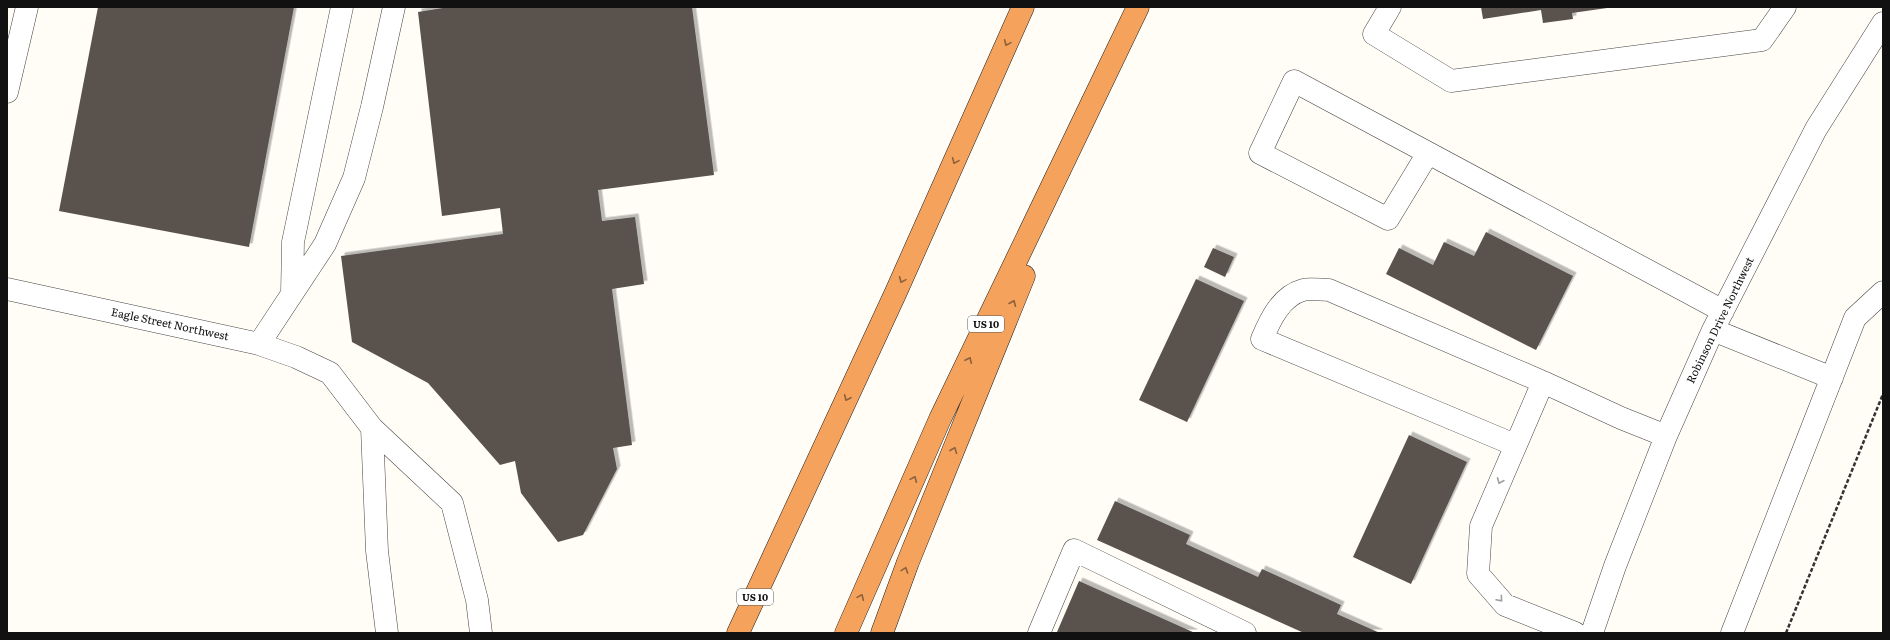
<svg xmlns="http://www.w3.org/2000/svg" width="1890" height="640" font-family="Literata,serif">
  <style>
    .building { fill: #5a524d; filter: url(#shadow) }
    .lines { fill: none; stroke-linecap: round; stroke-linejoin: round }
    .minor-casing { stroke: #444; stroke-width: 23 }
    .highway-casing { stroke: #222; stroke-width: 23 }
    .path { stroke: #333; stroke-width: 2.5; stroke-dasharray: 4 2; stroke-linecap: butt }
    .minor { stroke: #fff; stroke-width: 22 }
    .highway { stroke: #f5a25d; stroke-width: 22 }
    .oneway { stroke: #8e613b }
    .oneway2 { stroke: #a0a0a0 }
    .labels { text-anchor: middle; stroke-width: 4; stroke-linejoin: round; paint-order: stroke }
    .shield { fill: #fff; stroke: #585858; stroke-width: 1 }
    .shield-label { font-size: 10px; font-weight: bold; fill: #111 }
    .street-label { font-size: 11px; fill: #111; stroke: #fff }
  </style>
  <defs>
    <filter id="shadow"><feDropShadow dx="3.5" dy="-3.5" stdDeviation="0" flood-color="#0004"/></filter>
  </defs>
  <rect width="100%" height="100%" fill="#fffdf5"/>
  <path class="building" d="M98,7H294L249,247L59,211Z
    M449,7H692L714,175L598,190L602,221L635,217L644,284L612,289L632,445L613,448L617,469L583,535L558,542L521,493L515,461L500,465L428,383L352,342L341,256L503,234L500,208L442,216L418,12Z
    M1481,7H1607V8L1572,13L1573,19L1543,23L1541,10L1483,19Z
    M1486,232L1573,276L1536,350L1386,274L1399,248L1433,265L1444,242L1474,256Z
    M1213,248L1234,257L1225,277L1204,267Z
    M1196,279L1244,301L1187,422L1139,400Z
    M1409,435L1467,462L1411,584L1353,557Z
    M1115,501L1190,535L1186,544L1258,577L1262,569L1341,605L1337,614L1380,633H1304L1097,540Z
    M1079,581L1195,633H1059L1057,632Z"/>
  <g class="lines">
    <g class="minor-casing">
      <path id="minor" d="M1390,7L1374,34L1451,81L1762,40L1785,7
        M7,92L27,7
        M1428,153L1388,219L1260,153L1294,81L1723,311
        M7,289L259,344L296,357L330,373L372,428L452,503L477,600L481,633
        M292,294L293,242L342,7
        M1713,330L1832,378
        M259,344L325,244L354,178L372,107L394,7
        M372,428L377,551L387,633
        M1515,445L1262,339C1270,320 1281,296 1303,290C1310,288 1321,290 1329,290L1543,382
        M1039,633L1074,550L1245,633
        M1575,633L1505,605L1478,574L1481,526L1543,382L1621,418L1666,436
        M1592,633L1615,566L1666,436L1713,330L1816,129L1883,23
        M1732,633L1855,318L1883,292"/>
    </g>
    <g class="highway-casing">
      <path id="highway" d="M738,633L896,292L1023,7
        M846,633L940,419L1138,7
        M882,633L908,562L1024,276"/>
    </g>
    <path class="path" d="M1786,633L1883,394"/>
    <use href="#minor" class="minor"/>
    <use href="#highway" class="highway"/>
  </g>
  <defs><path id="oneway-chevron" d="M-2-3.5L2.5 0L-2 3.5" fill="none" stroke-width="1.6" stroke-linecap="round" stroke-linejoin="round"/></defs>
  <g class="oneway">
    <use href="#oneway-chevron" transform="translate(1007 43) rotate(114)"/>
    <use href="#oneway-chevron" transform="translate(955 161) rotate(114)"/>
    <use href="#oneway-chevron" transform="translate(902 280) rotate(114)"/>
    <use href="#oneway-chevron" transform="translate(1013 303) rotate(-67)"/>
    <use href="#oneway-chevron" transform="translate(969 360) rotate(-65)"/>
    <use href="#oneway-chevron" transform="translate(847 398) rotate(115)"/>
    <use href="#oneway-chevron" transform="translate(954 450) rotate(-68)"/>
    <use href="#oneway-chevron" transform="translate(914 479) rotate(-66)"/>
    <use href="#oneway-chevron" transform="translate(905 570) rotate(-70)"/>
    <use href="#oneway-chevron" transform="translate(861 597) rotate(-66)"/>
  </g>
  <g class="oneway2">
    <use href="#oneway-chevron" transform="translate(1500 481) rotate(113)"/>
    <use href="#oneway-chevron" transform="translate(1500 599) rotate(49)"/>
  </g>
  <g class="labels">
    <g class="shield">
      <rect x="968" y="316" width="36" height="16" rx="3"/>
      <rect x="737" y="589" width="36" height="16" rx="3"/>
    </g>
    <g class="shield-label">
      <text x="986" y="328">US 10</text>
      <text x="755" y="601">US 10</text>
    </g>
    <g class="street-label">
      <text transform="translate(1720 320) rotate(-64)" y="4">Robinson Drive Northwest</text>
      <text transform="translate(170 324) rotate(12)" y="4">Eagle Street Northwest</text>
    </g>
  </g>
  <rect width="1890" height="640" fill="none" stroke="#111111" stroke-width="16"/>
</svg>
